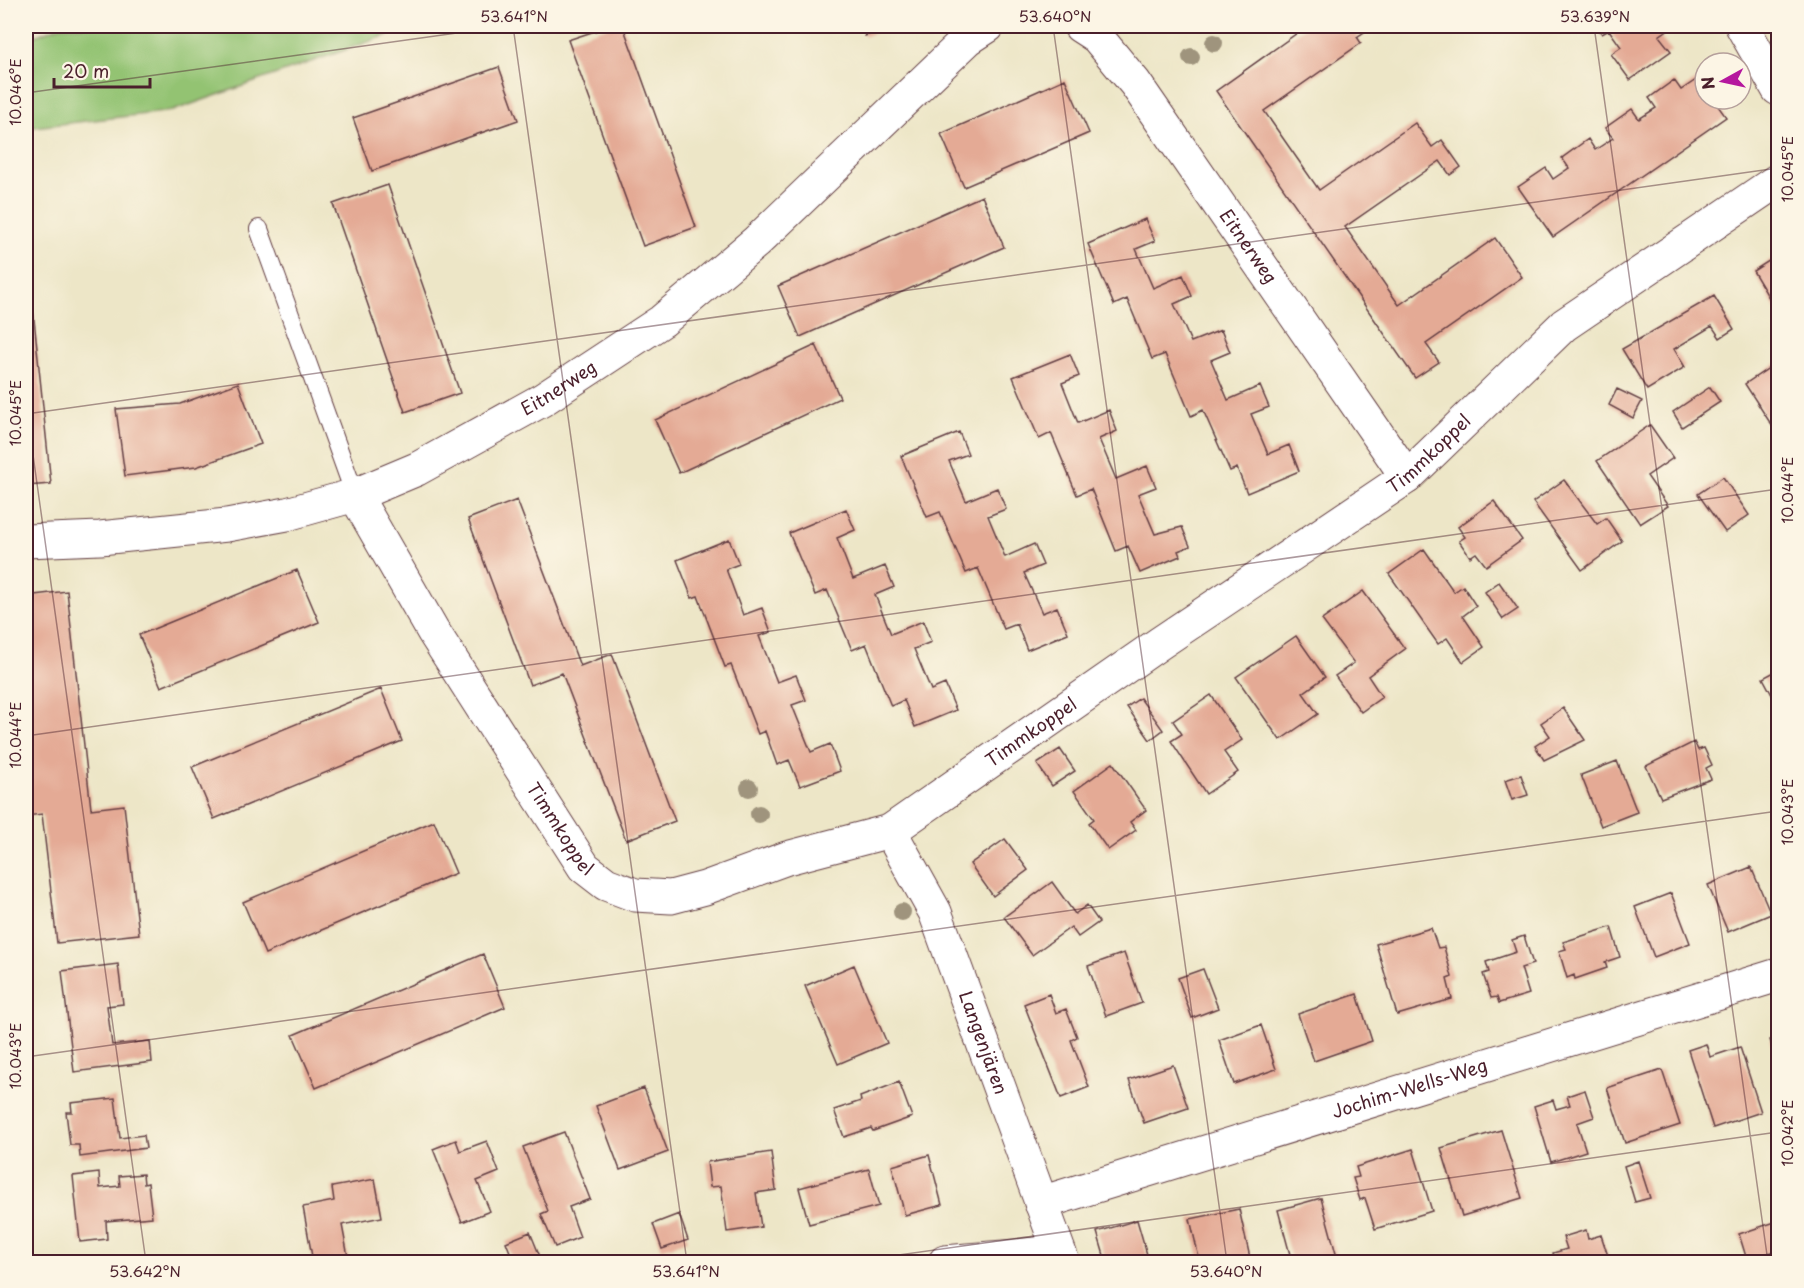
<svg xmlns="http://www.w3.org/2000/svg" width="1804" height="1288" font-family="'Playpen Sans',sans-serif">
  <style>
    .green { fill: #93c372; stroke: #6e714e; stroke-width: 1.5 }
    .building { fill: #e4aa95 }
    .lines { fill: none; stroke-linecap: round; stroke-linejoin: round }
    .lane-casing { stroke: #623d42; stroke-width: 20 }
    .street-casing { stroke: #623d42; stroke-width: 35 }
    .lane { stroke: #fff; stroke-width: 18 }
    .street { stroke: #fff; stroke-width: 33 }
    .tree { fill: #9f947d }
    .ticks { fill: none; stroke: #4a1f2b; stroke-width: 1.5; stroke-opacity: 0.45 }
    .labels { text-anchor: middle; stroke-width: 5; stroke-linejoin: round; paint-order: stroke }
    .street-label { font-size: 18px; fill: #4a1f2b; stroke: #fcf5e5 }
    .neatline { fill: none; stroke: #4a1f2b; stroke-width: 2 }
    .ticks-label { font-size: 15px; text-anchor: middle; fill: #4a1f2b }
  </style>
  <rect width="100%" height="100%" fill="#fcf5e5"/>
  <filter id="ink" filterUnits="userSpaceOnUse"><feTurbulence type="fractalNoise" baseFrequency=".0167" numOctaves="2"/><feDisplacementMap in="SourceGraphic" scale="12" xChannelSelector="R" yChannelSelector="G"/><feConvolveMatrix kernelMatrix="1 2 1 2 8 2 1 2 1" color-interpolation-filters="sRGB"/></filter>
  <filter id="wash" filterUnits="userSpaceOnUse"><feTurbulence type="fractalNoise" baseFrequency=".008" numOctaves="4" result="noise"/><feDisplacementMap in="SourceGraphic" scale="24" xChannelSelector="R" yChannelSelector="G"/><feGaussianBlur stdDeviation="1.35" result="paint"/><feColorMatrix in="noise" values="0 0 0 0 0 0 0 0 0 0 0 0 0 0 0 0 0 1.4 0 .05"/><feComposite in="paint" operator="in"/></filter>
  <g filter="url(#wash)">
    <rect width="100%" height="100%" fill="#ede6c7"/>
    <path class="green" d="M26,26H31L35,36L60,26H413L172,111L26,128Z"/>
    <g id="blocks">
      <path class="building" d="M610,26H623L696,227L643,246L568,40Z
        M861,26H894L865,36Z
        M1307,26H1373L1357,37L1361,43L1264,111L1319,190L1415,123L1432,147L1442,140L1461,167L1450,175L1440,161L1345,227L1399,305L1495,238L1522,277L1426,344L1439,362L1415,378L1216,91Z
        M1596,26H1666L1669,29L1659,36L1671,51L1630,80L1611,54L1621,47L1609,30L1602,34Z
        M499,67L518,120L372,171L353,118Z
        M1699,78L1705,87V99H1713L1726,117L1553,237L1518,187L1546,168L1553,179L1569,168L1562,158L1588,139L1595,150L1613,138L1605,128L1632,109L1639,119L1656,108L1649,98L1674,80L1681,90Z
        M1065,79L1089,133L964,187L941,134Z
        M388,185L460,393L405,412L333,204Z
        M982,196L1004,247L800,337L778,286Z
        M1145,219L1155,241L1136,249L1153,288L1183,275L1192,296L1174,304L1191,342L1221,330L1230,352L1211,360L1228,400L1260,386L1269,407L1251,414L1268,454L1289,445L1299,471L1247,493L1237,468L1230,471L1203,410L1191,416L1165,354L1152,359L1127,299L1114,305L1088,244Z
        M26,242L51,484L26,486Z
        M1778,255V313L1753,271Z
        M1714,296L1734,329L1720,338L1712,326L1674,349L1685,367L1647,390L1622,349Z
        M816,345L840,398L679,473L655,420Z
        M1070,354L1079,376L1062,383L1078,423L1109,410L1117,431L1099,439L1116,479L1147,466L1156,487L1138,494L1155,534L1182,527L1190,546L1178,551L1180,556L1140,573L1128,546L1116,551L1091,489L1077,495L1051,433L1039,439L1013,377Z
        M1778,362V435L1745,384Z
        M238,383L261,444L196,467L125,476L116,409L180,404Z
        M1710,387L1720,402L1682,427L1673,412Z
        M1617,389L1642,401L1633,418L1609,405Z
        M1650,425L1673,458L1647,476L1668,506L1640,524L1597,461Z
        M959,432L968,454L949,461L966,501L997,488L1006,509L988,516L1005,557L1034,544L1043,565L1024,573L1042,613L1057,607L1068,633L1027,650L1017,624L1004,629L978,568L966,573L940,512L927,517L901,456Z
        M1723,477L1749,515L1725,532L1698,494Z
        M1564,480L1597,524L1606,518L1622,541L1582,570L1533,502Z
        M517,500L580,666L612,654L675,821L626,840L562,673L530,685L468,519Z
        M1494,501L1522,540L1486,566L1476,553L1470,557L1459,541L1465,537L1458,527Z
        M846,509L855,530L837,538L853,579L885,566L894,587L875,595L891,634L923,621L931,642L914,649L931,690L945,684L956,710L915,727L904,700L891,706L866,644L852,650L827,590L815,595L789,533Z
        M729,539L739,564L726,569L743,615L762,608L771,632L759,636L777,682L796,675L806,700L792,705L811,752L830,744L840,771L800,786L789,760L777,765L765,731L758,734L731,665L725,667L698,596L692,598L677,560Z
        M1424,549L1454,592L1463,586L1476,606L1463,616L1484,647L1463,662L1447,638L1438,644L1389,574Z
        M297,570L319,622L161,687L139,635Z
        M1499,582L1518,609L1503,619L1485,592Z
        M67,591L91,809L124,805L139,934L57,943L42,814L26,816V596Z
        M1363,591L1405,649L1368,676L1382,697L1361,712L1335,676L1354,663L1322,620Z
        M1296,636L1325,677L1303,693L1318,714L1280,740L1236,677Z
        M1778,670V706L1763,678Z
        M381,689L402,741L214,819L192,767Z
        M1211,695L1242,740L1224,752L1238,772L1206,794L1171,741L1182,734L1173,721Z
        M1140,698L1163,730L1150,740L1127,707Z
        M1563,708L1585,740L1544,760L1535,746L1550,736L1541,723Z
        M1694,742L1698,750L1704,748L1712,765L1706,768L1711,779L1661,798L1646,766Z
        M1060,749L1075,771L1052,786L1037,764Z
        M1617,761L1637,812L1601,826L1581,775Z
        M1113,763L1146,810L1130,822L1136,830L1108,850L1089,823L1094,819L1074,791Z
        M1521,775L1528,795L1512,800L1505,780Z
        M434,821L456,873L265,954L243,902Z
        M1005,839L1028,870L993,896L970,864Z
        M1751,867L1771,914L1728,932L1708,885Z
        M1052,882L1075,914L1087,905L1099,922L1078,937L1071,927L1032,955L1004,917Z
        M1671,893L1690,943L1654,957L1635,907Z
        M1611,927L1620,957L1605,962L1607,968L1575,979L1574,975L1567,978L1559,951L1566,949L1563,942Z
        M1431,928L1438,948L1444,947L1452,977L1447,979L1452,999L1397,1015L1376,944Z
        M1524,936L1533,964L1521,968L1529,994L1499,1003L1497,997L1491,998L1483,974L1489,972L1486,962L1516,952L1512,940Z
        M1124,953L1142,1003L1106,1016L1088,966Z
        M483,954L505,1007L316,1088L293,1035Z
        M118,964L123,1004L107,1006L112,1045L150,1041L152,1062L74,1072L62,971Z
        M854,965L887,1043L838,1064L805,986Z
        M1203,969L1218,1008L1192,1018L1178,978Z
        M1049,994L1056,1013L1066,1009L1077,1037L1071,1040L1089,1087L1061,1098L1024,1004Z
        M1357,994L1372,1041L1314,1061L1298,1014Z
        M1261,1025L1276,1069L1234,1084L1219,1040Z
        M1778,1037V1066L1770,1040Z
        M1706,1044L1710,1057L1740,1047L1761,1112L1713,1128L1688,1050Z
        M1173,1065L1188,1108L1144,1123L1129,1080Z
        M1662,1070L1680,1125L1625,1143L1607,1088Z
        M899,1082L912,1117L873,1131L871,1128L844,1137L834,1110L861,1101L860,1097Z
        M644,1088L668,1152L620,1170L596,1106Z
        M1585,1090L1594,1117L1577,1123L1586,1151L1551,1162L1534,1106L1553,1100L1556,1109L1570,1105L1567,1096Z
        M115,1098L120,1138L144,1135L146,1148L80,1157L79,1145H70L66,1112H72L71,1103Z
        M1501,1130L1522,1198L1462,1216L1441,1148Z
        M564,1132L590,1199L569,1207L580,1237L555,1247L541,1214L548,1211L523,1147Z
        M456,1140L460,1151L487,1141L499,1172L477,1181L490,1211L462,1222L433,1149Z
        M1413,1149L1432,1211L1375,1229L1365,1198L1360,1200L1353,1178L1359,1177L1356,1167Z
        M771,1152L776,1190L756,1193L761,1227L727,1232L721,1186L710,1187L707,1162Z
        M929,1155L942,1205L905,1215L892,1166Z
        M1638,1161L1650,1198L1635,1202L1624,1166Z
        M869,1169L879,1206L809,1224L799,1188Z
        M99,1173L100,1188L120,1186L119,1176L143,1174L144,1184L148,1183L152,1217L106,1221L107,1239L80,1242L73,1176Z
        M375,1179L382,1217L342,1225L349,1262H313L303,1207L334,1201L332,1187Z
        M1321,1198L1338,1261L1292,1262L1278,1210Z
        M1239,1209L1251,1262H1181L1199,1258L1190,1219Z
        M679,1214L688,1240L662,1249L653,1224Z
        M1137,1220L1148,1258L1133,1262H1106L1097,1232Z
        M1778,1221V1250L1747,1260L1739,1234Z
        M1586,1230L1588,1239L1601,1235L1610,1262H1555L1553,1253L1567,1249L1563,1237Z
        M530,1232L541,1259L533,1262H514L506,1242Z"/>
    </g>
  </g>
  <g filter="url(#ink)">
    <use href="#blocks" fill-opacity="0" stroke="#623d42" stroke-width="1.5"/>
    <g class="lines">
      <g class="lane-casing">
        <path id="lane" d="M259,229L355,495"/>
      </g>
      <g class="street-casing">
        <g id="street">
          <path id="s1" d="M1080,26L1097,37L1135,83L1407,477"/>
          <path d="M1742,26L1778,89"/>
          <path id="s2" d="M355,495L433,631L584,867L606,884L635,895L671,897L705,888L787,858L890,831L1160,643L1407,477L1564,325L1778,180"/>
          <path id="s3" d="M26,541L100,538L227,525L287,514L355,495L417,469L542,400L662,321L756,242L968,39L988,26"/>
          <path id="s4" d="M890,831L935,912L1063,1262"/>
          <path id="s5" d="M1041,1203L1778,975"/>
          <path d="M945,1262L1059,1252"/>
        </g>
      </g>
      <use href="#lane" class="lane"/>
      <use href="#street" class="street"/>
    </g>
    <g class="tree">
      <circle cx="1214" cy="43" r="9"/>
      <circle cx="1191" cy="57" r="9"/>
      <circle cx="749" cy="788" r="9"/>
      <circle cx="759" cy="814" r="9"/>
      <circle cx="902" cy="912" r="9"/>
    </g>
  </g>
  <path class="ticks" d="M513,26L687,1262M1053,26L1227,1262M1594,26L1768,1262M26,93L507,26M26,405L146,1262M26,414L1778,168M26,736L1778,489M26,1057L1778,811M849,1262L1778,1132"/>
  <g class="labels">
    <g class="street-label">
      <text dy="6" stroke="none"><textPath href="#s1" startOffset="279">Eitnerweg</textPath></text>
      <text dy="6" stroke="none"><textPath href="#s3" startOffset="564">Eitnerweg</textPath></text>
      <text dy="6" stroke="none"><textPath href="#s2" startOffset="1419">Timmkoppel</textPath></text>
      <text dy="6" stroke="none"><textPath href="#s2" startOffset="933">Timmkoppel</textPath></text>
      <text dy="6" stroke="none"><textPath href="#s2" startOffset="392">Timmkoppel</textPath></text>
      <text dy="6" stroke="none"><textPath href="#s4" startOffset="232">Langenjären</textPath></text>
      <text dy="6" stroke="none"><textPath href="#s5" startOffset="386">Jochim-Wells-Weg</textPath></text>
    </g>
  </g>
  <rect width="1804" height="1288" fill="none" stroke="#fcf5e5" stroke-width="66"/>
  <g transform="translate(1723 81) rotate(262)"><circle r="28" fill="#fcf5e5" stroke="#b59f9b" stroke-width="1.5"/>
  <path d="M0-4.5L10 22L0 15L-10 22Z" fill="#b5179e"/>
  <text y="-9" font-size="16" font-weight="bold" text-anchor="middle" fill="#4a1f2b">N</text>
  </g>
  <path d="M54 78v9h96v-9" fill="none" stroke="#4a1f2b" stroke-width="3"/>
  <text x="63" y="78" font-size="18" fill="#4a1f2b" stroke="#fcf5e5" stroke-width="4.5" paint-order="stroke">20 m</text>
  <rect x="33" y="33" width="1738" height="1222" class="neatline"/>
  <g class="ticks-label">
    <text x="514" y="22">53.641°N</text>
    <text x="1055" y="22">53.640°N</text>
    <text x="1595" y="22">53.639°N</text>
    <text transform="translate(16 92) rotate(-90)" y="5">10.046°E</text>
    <text transform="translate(1788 169) rotate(-90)" y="5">10.045°E</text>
    <text transform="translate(16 413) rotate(-90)" y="5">10.045°E</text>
    <text transform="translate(1788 490) rotate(-90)" y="5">10.044°E</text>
    <text transform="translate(16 735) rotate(-90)" y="5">10.044°E</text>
    <text transform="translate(1788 812) rotate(-90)" y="5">10.043°E</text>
    <text transform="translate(16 1056) rotate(-90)" y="5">10.043°E</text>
    <text transform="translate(1788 1133) rotate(-90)" y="5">10.042°E</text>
    <text x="145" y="1277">53.642°N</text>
    <text x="686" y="1277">53.641°N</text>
    <text x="1226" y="1277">53.640°N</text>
  </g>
</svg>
